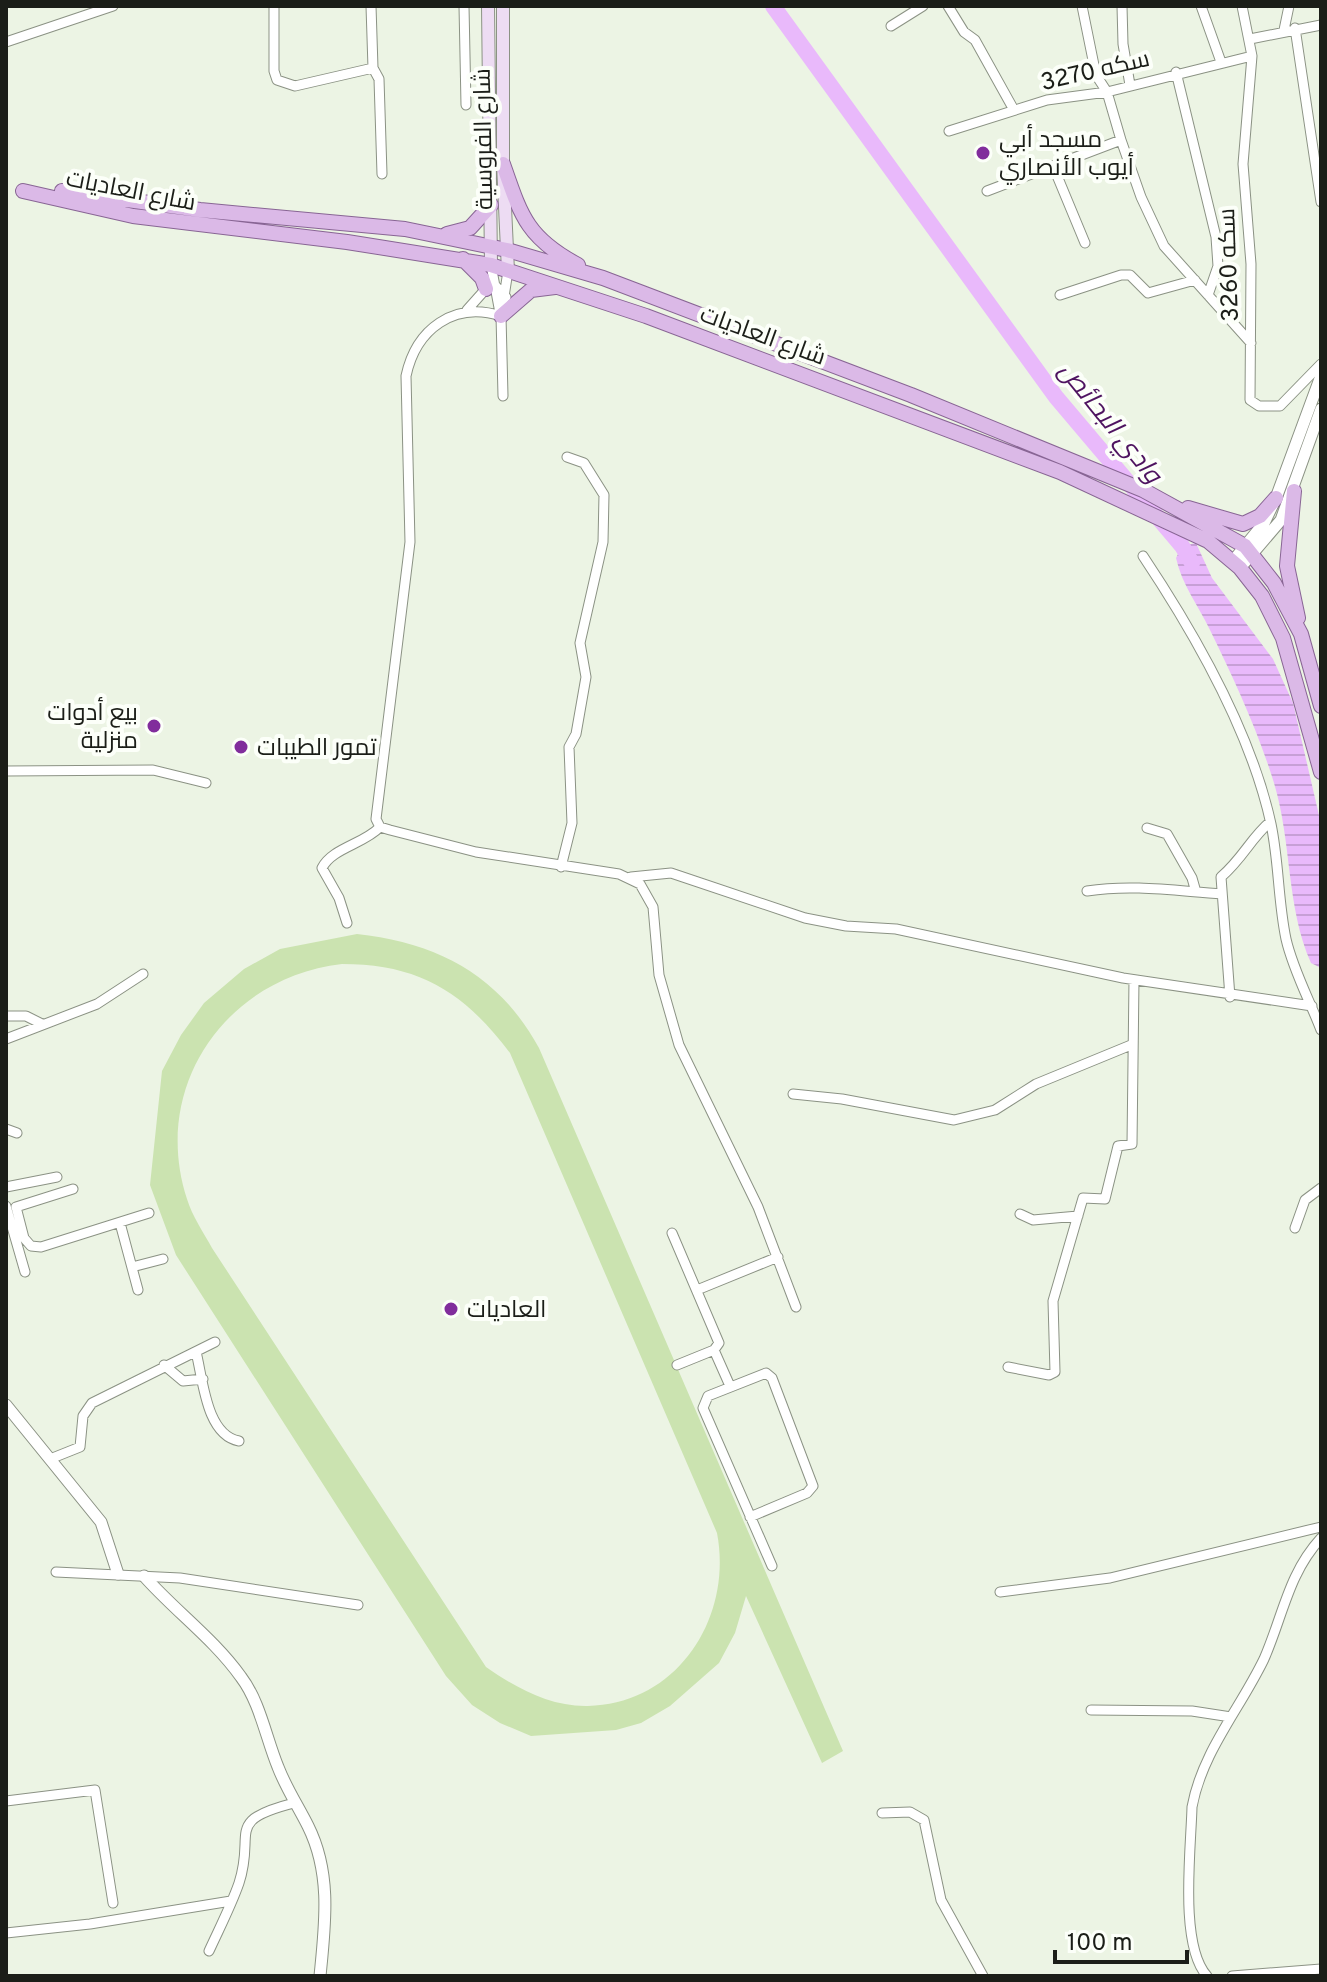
<svg xmlns="http://www.w3.org/2000/svg" width="1327" height="1982" font-family="Overpass,Cairo,sans-serif">
  <style>
    .garden { fill: #cbe3b0; fill-rule: evenodd }
    .water { fill: url(#water-rules) }
    .lines { fill: none; stroke-linecap: round; stroke-linejoin: round }
    .river { stroke: #e9b9fb; stroke-width: 16 }
    .minor-casing { stroke: #8b9284; stroke-width: 11 }
    .tertiary-casing { stroke: #8b9284; stroke-width: 13 }
    .secondary-casing { stroke: #8b9284; stroke-width: 14 }
    .primary-casing { stroke: #886594; stroke-width: 16 }
    .minor { stroke: #fff; stroke-width: 9 }
    .tertiary { stroke: #fff; stroke-width: 11 }
    .secondary { stroke: #eddcf3; stroke-width: 12 }
    .primary { stroke: #dbb9e7; stroke-width: 14 }
    .poi-dot { fill: #812d9c; stroke: #fcfff9; stroke-width: 3 }
    .labels { text-anchor: middle; stroke-width: 8; stroke-linejoin: round; paint-order: stroke }
    .street-label { font-size: 24px; fill: #1b1e18; stroke: #fcfff9 }
    .poi-label { font-size: 24px; fill: #1b1e18; stroke: #fcfff9; text-anchor: start }
    .water-label { font-size: 26px; font-style: italic; fill: #4e1360; stroke: #fcfff9 }
  </style>
  <defs>
    <pattern id="water-rules" width="6" height="5" patternUnits="userSpaceOnUse" patternTransform="scale(2)"><rect width="6" height="5" fill="#e9b9fb"/><path d="M0 2.5h6" fill="none" stroke="#c79fd6"/></pattern>
  </defs>
  <rect width="100%" height="100%" fill="#ecf4e4"/>
  <path class="garden" d="M357,934C438,943 499,975 539,1048L843,1751L822,1763L746,1596L735,1633L719,1663L670,1706L641,1723L616,1730L531,1736L500,1723L472,1705L446,1676L176,1255L150,1185L162,1071L181,1035L204,1003L244,969L280,949ZM342,964C419,964 464,992 510,1053L717,1533C733,1616 679,1704 588,1706C551,1707 516,1688 486,1667L212,1248C204,1233 192,1216 187,1199C150,1086 227,977 342,964Z"/>
  <path class="water" d="M1196,543L1212,578L1273,659L1293,703L1321,824V968L1311,963C1286,907 1292,842 1274,783C1258,731 1234,679 1210,630C1198,605 1182,585 1176,558L1182,546Z"/>
  <g class="lines">
    <path class="river" d="M773,6L1056,397L1182,546L1192,563"/>
    <g class="minor-casing">
      <path id="minor" d="M274,6V71L277,80L295,86L373,68
        M371,6L373,68L379,79L382,174
        M464,6L466,105
        M948,6L964,32L975,40L1014,110
        M1122,6L1123,44L1130,85
        M1201,6L1221,62
        M1242,6L1252,56L1243,164L1251,264L1250,400L1259,406H1280L1321,364
        M891,26L923,6
        M1295,28L1321,202
        M1284,30L1289,6
        M1250,39L1321,25
        M6,42L113,6
        M1176,72L1216,237L1218,266L1208,295
        M949,131L1047,100L1107,92L1252,56
        M1121,140L1141,197L1164,246L1251,343
        M1053,166L1085,243
        M987,191L1121,140L1107,92L1096,75L1082,6
        M491,265L500,313
        M1060,295L1121,275H1130L1148,293L1195,280
        M467,310L492,282L506,297
        M501,316C454,301 416,329 406,376L410,542L376,819L380,827L390,830L476,852L619,874L640,884L653,907L659,975L679,1045L758,1207L796,1307
        M503,396L501,316L508,271
        M1143,556C1195,634 1251,732 1271,824C1279,862 1278,901 1286,939C1293,970 1310,1001 1321,1030
        M6,771L153,770L206,783
        M1147,828L1167,834L1192,878L1196,892
        M561,867L572,823L569,747L576,734L586,677L580,643L603,542L604,495L584,463L567,457
        M631,877L671,873L805,918L846,926L896,929L1123,978L1312,1006
        M1087,891C1133,884 1176,891 1222,894
        M347,923L339,898L322,868C332,848 364,844 380,827
        M1230,997L1221,877C1243,858 1251,838 1270,822
        M6,1016H26L42,1024
        M6,1039L97,1004L143,974
        M793,1094L842,1099L954,1120L995,1110L1036,1084L1131,1045
        M6,1129L17,1133
        M6,1187L57,1177
        M73,1189L16,1207L24,1238L31,1246L41,1247L149,1213
        M6,1206L25,1272
        M1020,1214L1033,1220L1078,1216
        M120,1223L138,1290
        M1295,1228L1305,1200L1321,1188
        M672,1233L719,1343L714,1350L677,1365
        M132,1267L163,1259
        M697,1290L778,1257
        M714,1350L730,1386
        M196,1352C203,1379 206,1435 239,1441
        M164,1365L183,1381L203,1379
        M1008,1367L1049,1375L1055,1372L1053,1301L1083,1198L1105,1199L1118,1146L1132,1144L1134,980
        M50,1459L80,1447L83,1416L92,1403L215,1342
        M750,1517L807,1493L813,1486L772,1378L766,1373L708,1396L703,1408L772,1566
        M56,1572L180,1578L358,1605
        M1000,1592L1110,1578L1321,1527
        M1091,1710L1192,1711L1231,1717
        M6,1801L95,1790L113,1903
        M882,1813L910,1812L924,1820L941,1900L983,1976
        M6,1933L90,1924L231,1901
        M209,1951C219,1929 231,1906 239,1883C256,1832 223,1821 294,1803
        M1207,1976C1179,1945 1191,1849 1192,1807C1202,1752 1240,1709 1264,1659C1283,1616 1288,1574 1321,1538
        M1232,1976L1321,1969"/>
    </g>
    <g class="tertiary-casing">
      <path id="tertiary" d="M1233,561L1264,523L1276,498L1321,376
        M1240,568L1281,520L1321,409
        M6,1405L101,1522L118,1574
        M144,1576C175,1611 214,1639 241,1677C260,1702 266,1738 278,1767C286,1788 298,1806 308,1826C332,1874 325,1925 320,1976"/>
    </g>
    <g class="secondary-casing">
      <path id="secondary" d="M488,6L491,265
        M503,6V164L508,271"/>
    </g>
    <g class="primary-casing">
      <path id="primary" d="M503,164C521,216 527,238 578,265
        M23,191L133,216L347,242L491,265L646,316L1060,472L1208,541L1240,568L1262,596L1283,638L1321,772
        M62,191L200,210L405,229L507,250L603,278L911,395L1143,490L1245,546L1274,583L1301,634L1321,706
        M447,234L470,228L491,205
        M463,259L482,278L486,289
        M501,316L531,290L555,287
        M1294,491L1287,566L1298,618
        M1188,508L1243,524L1260,516L1276,498"/>
    </g>
    <use href="#minor" class="minor"/>
    <use href="#tertiary" class="tertiary"/>
    <use href="#secondary" class="secondary"/>
    <use href="#primary" class="primary"/>
  </g>
  <g class="poi-dot">
    <circle cx="983" cy="153" r="8"/>
    <circle cx="154" cy="726" r="8"/>
    <circle cx="241" cy="747" r="8"/>
    <circle cx="451" cy="1309" r="8"/>
  </g>
  <g class="labels">
    <g class="street-label">
      <text transform="translate(1095 70) rotate(-13)" y="8">سكه 3270</text>
      <text transform="translate(483 139) rotate(-91)" y="8">شارع الفروسية</text>
      <text transform="translate(131 190) rotate(11)" y="8">شارع العاديات</text>
      <text transform="translate(1228 265) rotate(-92)" y="8">سكه 3260</text>
      <text transform="translate(763 335) rotate(20)" y="8">شارع العاديات</text>
    </g>
    <g class="poi-label">
      <text x="999" y="147">مسجد أبي<tspan x="999" dy="28">أيوب الأنصاري</tspan></text>
      <text x="138" y="720" text-anchor="end">بيع أدوات<tspan x="138" dy="28">منزلية</tspan></text>
      <text x="257" y="755">تمور الطيبات</text>
      <text x="467" y="1317">العاديات</text>
    </g>
    <g class="water-label">
      <text transform="translate(1111 422) rotate(51)" y="9">وادي البحائص</text>
    </g>
  </g>
  <rect width="1327" height="1982" fill="none" stroke="#1b1e18" stroke-width="16"/>
  <path d="M1055 1950v12h132v-12" fill="none" stroke="#1b1e18" stroke-width="4"/>
  <text x="1067" y="1950" font-size="24" fill="#1b1e18" stroke="#fcfff9" stroke-width="6" paint-order="stroke">100 m</text>
</svg>
